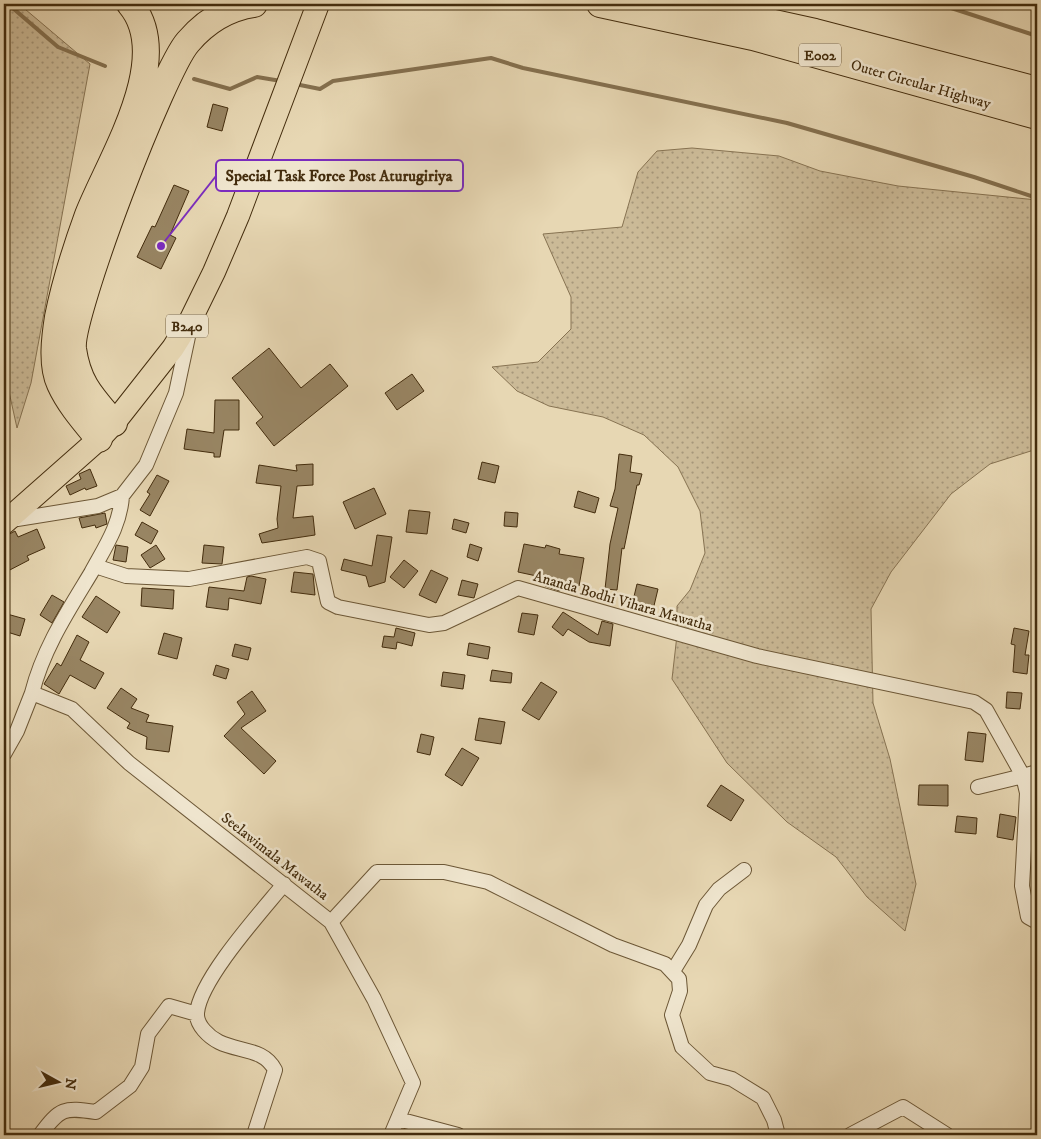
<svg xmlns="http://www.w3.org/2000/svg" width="1041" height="1139" font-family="'IM FELL DW Pica',serif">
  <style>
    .grass { fill: url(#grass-dots); stroke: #877352 }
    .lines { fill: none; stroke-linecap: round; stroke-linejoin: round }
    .stream { stroke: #84704f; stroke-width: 4 }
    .building { fill: #988563; stroke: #432c0d }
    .street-casing { stroke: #6c5736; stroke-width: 16 }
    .primary-casing { stroke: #432c0d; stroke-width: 24 }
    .highway-casing { stroke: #432c0d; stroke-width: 28 }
    .street { stroke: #efe5ce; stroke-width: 14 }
    .primary { stroke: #e7d7b3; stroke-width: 22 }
    .highway { stroke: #e7d7b3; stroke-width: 26 }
    .labels { text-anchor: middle; stroke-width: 5; stroke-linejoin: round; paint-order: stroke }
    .shield { fill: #efe5ce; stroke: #776447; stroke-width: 1 }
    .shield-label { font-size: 14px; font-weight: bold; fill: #432c0d }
    .street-label { font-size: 15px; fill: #432c0d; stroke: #efe5ce }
    .leader { fill: none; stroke: #7b2cbf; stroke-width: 2 }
    .callout-dot { fill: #7b2cbf; stroke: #efe5ce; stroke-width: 2 }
    .callout { fill: #efe5ce; stroke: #7b2cbf; stroke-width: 2 }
    .callout-label { font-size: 16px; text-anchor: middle; font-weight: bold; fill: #432c0d }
  </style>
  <defs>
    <pattern id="grass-dots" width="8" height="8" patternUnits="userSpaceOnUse" patternTransform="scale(1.25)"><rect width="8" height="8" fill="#cbba97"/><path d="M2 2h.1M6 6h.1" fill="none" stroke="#a6977a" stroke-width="1.8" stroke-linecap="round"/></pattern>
  </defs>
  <rect width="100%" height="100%" fill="#e7d7b3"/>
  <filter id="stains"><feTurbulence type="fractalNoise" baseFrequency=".004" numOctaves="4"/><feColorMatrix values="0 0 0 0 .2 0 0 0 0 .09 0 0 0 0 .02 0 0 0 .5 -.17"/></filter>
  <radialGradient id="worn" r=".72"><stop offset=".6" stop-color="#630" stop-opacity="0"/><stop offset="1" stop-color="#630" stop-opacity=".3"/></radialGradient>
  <path class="grass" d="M4,4H19L90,64L31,383L17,428L4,369Z
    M692,148L779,156L820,171L898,186L1037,200V449L990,464L951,494L891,572L871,609L873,703L890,759L916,884L905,931L867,897L836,857L787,822L727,763L672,679L677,635V606L690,590L705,553L700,511L678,467L644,435L603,417L549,406L517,391L492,367L538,362L571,329V297L543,234L622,227L638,172L657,151Z"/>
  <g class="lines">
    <path class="stream" d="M8,4L58,47L105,66
      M939,4L1037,36
      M194,79L230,89L257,77L281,81
      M295,84L320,89L333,81L491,58L523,68L787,123L974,177L1037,198"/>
  </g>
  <path class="building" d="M213,104L228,108L222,131L207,127Z
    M174,185L189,191L170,235L176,238L161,269L137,257L152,226L155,227Z
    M269,348L301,388L330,364L348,386L274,446L256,423L263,417L232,378Z
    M412,374L424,391L397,410L385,393Z
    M215,400H239V430H224L220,457H214V453L184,449L187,429L214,433Z
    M619,454L632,456L630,472L642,474L639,485H637L624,549L622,548L617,590L605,589L610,544L618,508L610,506L615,489Z
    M482,462L499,466L495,483L478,479Z
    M313,464V485L297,486L293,518L313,516L315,535L262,543L259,534L278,528L277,519L281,486L256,483L259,465L297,471L296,465Z
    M90,469L97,486L86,490L85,488L70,495L66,486L81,479L79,474Z
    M157,475L169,481L150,516L140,510L150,494L147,492Z
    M374,488L386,514L355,529L343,502Z
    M578,491L599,498L595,513L574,507Z
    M409,510L430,512L427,534L406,532Z
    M505,512L518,513L517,527L504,526Z
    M105,513L107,524L96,528L95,525L82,528L79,518Z
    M454,519L469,523L466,533L452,529Z
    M142,522L158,531L151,544L135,535Z
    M37,529L45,548L27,556L29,560L4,573V537L15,531L18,537Z
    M377,535L392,537L385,582L369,587L366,576L341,570L344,559L372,566Z
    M470,544L482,548L478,561L467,557Z
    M524,544L545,548L546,545L560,549L559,554L584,558L579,586L562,583L560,591L545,586L546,578L518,572Z
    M116,545L128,547L126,562L113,560Z
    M156,545L165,559L150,568L141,555Z
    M204,545L224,547L222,564L202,563Z
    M404,560L418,571L404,588L390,577Z
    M431,570L448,578L436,603L419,595Z
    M294,572L313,574L315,595L291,592Z
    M251,576L266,579L261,604L229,598L228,610L206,607L209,587L244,591L247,577Z
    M462,580L478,584L474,598L458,595Z
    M637,584L658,589L652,614L631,609Z
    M142,588L174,590L173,609L141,606Z
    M52,595L64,602L52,623L40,615Z
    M96,596L120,612L107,633L82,617Z
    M563,612L598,635L602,621L613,624L610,646L589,642L568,629L563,636L552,627Z
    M522,613L538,615L534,635L518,632Z
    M7,614L25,619L20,636L4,631Z
    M396,628L415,633L412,646L397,642L396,649L382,647L384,636L394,637Z
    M1014,628L1029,631L1025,655H1029L1027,674L1013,672L1015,645L1011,644Z
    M164,633L182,638L177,659L158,654Z
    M77,635L89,642L80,660L104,673L95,689L70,675L59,694L44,684L57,663L61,666Z
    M469,643L490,647L488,659L467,655Z
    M235,644L251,648L248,660L232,656Z
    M216,665L229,669L226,679L213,675Z
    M492,670L512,673L511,683L490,681Z
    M443,672L465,675L463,689L441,686Z
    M541,682L557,692L539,720L522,710Z
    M121,688L137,699L131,708L149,715L146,722L173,726L169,752L146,749L147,737L127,728L130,723L107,708Z
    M252,691L266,711L241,728L276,761L264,774L224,736L245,714L237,702Z
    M1007,692L1022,693L1020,709L1006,708Z
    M479,718L505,722L501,744L475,740Z
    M968,732L986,734L983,762L965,760Z
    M421,734L434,737L430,755L417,752Z
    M462,748L479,758L462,786L445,775Z
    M721,785L744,800L731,821L707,806Z
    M919,785H948V806L918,805Z
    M1000,814L1016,817L1013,840L997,837Z
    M957,816L977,818L976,834L955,832Z"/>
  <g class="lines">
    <g class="street-casing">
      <path id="street" d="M11,520L98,506L122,496L146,465L176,393L189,332
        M95,566L126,576L189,579L307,557L319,561L328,602L338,607L429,625L444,623L518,588L757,656L974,702L986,710L1023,776L978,787
        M32,693C43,649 68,611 91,573C105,547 120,526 122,496
        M4,754L17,731L32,693L72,709L129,763L331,922L377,872H444L488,882L613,945L665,964L679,979L680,991L672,1015L682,1047L710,1073L732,1079L763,1098L774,1120L778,1135
        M1037,772L1023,776L1027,793L1022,886L1028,917L1037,922
        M331,922L374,999L413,1083L391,1135
        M673,971L689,945L706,905L719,889L744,870
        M398,1119L458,1135
        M40,1135C60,1108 64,1107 96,1112L130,1086L142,1067L148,1034L169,1006L197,1014
        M254,1135L275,1070C264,1048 239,1052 219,1042C209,1037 196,1025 197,1013C200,979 262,911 284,884
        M850,1135L903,1107L947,1135"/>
    </g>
    <g class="primary-casing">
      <path id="primary" d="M4,523L99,439L114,423L173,348L191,319L214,272L238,216L318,4"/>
    </g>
    <g class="highway-casing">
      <path id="highway" d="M600,4L753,37L1037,116
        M687,4L815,32L1037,90
        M114,423C92,397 78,384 73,349C69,315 163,70 188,42C206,21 227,8 254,4
        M99,439C85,422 69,404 60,384C51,365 55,336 58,317C65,282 76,248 88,215C110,159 176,58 130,4"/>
    </g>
    <use href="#street" class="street"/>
    <use href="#primary" class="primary"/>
    <use href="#highway" class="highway"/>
  </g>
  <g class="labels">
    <g class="shield">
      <rect x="799" y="43.5" width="42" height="23" rx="4"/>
      <rect x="166" y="314.5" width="42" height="23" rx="4"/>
    </g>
    <g class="shield-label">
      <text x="820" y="60">E002</text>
      <text x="187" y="331">B240</text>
    </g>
    <g class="street-label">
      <text transform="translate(921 84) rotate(16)" y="5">Outer Circular Highway</text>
      <text transform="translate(623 601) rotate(16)" y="5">Ananda Bodhi Vihara Mawatha</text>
      <text transform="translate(275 856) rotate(38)" y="5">Seelawimala Mawatha</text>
    </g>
  </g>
  <path class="leader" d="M161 246L216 176"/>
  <circle class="callout-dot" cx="161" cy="246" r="5"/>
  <rect class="callout" x="216" y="160" width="247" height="31" rx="5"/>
  <g class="callout-label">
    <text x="339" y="181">Special Task Force Post Aturugiriya</text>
  </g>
  <rect width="1041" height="1139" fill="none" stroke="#e7d7b3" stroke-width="20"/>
  <rect x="5" y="5" width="1031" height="1129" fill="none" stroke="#432c0d" stroke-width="2.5"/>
  <rect x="10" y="10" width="1021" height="1119" fill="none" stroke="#432c0d"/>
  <g transform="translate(58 1082) rotate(98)" stroke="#efe5ce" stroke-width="4" paint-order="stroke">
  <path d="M0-4L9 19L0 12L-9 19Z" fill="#432c0d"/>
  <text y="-8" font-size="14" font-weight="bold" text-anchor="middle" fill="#432c0d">N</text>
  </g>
  <rect width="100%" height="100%" filter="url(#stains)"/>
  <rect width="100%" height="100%" fill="url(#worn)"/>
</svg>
